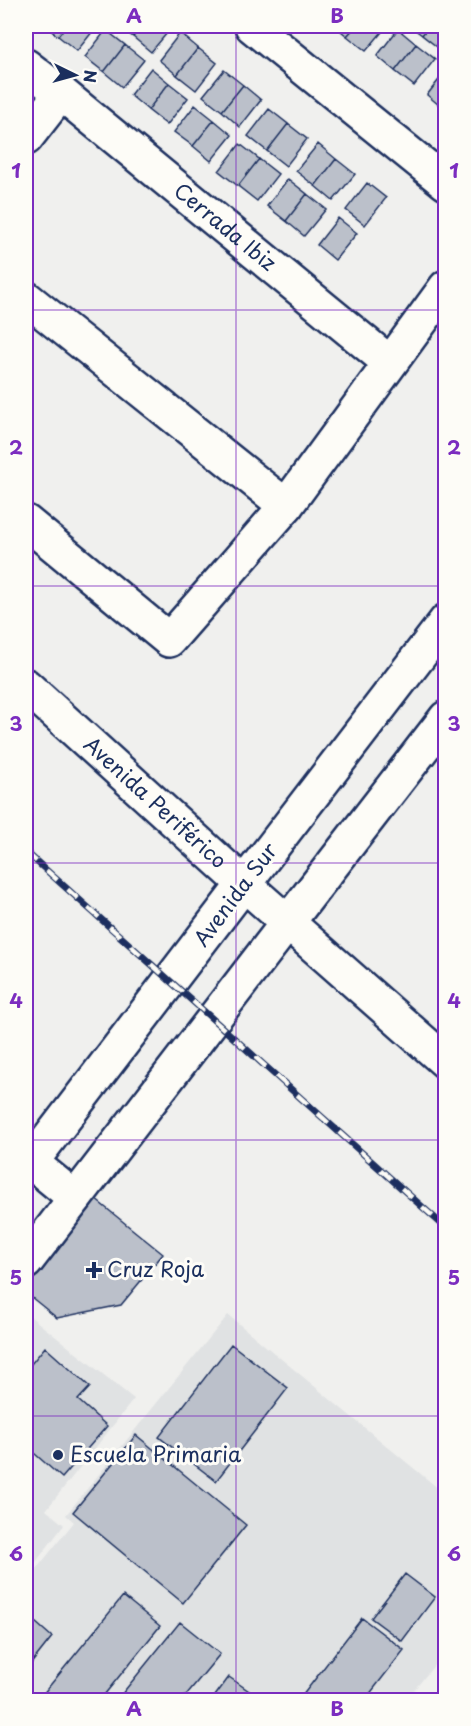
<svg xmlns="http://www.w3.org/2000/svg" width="471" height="1726" font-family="'Playpen Sans',sans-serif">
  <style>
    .built { fill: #e0e2e3 }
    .building { fill: #bbc0ca; stroke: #1b2f5e; stroke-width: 1.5 }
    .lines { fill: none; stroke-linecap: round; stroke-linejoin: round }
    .minor-casing { stroke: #1b2f5e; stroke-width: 38 }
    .major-casing { stroke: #1b2f5e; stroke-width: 38 }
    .minor { stroke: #fdfcf7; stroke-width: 33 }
    .major { stroke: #fdfcf7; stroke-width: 33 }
    .rail-casing { stroke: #1b2f5e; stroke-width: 7 }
    .rail { stroke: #fdfcf7; stroke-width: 4.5; stroke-dasharray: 14; stroke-linecap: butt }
    .grid { fill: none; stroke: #7b2cbf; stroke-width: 1.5; stroke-opacity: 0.55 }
    .poi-dot { fill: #1b2f5e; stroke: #fdfcf7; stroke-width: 2 }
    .labels { text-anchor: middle; stroke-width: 6; stroke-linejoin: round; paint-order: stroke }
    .street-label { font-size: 21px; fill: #1b2f5e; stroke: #fdfcf7 }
    .poi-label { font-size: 21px; fill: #1b2f5e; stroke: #fdfcf7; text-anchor: start }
    .neatline { fill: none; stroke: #7b2cbf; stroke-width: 2 }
    .grid-label { font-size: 20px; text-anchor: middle; font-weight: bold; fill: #7b2cbf }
  </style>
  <rect width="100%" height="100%" fill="#f0f0ee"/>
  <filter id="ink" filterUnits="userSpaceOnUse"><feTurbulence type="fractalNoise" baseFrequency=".0167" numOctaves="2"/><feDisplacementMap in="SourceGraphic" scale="12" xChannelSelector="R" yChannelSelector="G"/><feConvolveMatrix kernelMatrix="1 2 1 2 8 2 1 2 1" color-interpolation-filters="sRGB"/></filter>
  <g filter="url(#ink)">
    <path class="built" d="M26,1313L134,1399L46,1510L64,1525L26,1575Z
      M228,1315L445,1494V1652L406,1700H26V1582L74,1522L66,1515Z"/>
    <path class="building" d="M45,26H66L58,36Z
      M66,26H97L77,51L58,36Z
      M118,26H142L133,37Z
      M142,26H173L151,52L133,37Z
      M335,26H356L347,36Z
      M356,26H387L366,51L347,36Z
      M410,26H429L422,35Z
      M429,26H446V44L441,50L422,35Z
      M398,29L416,44L395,71L377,56Z
      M106,30L125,45L104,72L85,57Z
      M180,33L198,48L177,75L159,60Z
      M416,44L435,59L414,86L395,71Z
      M125,45L144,60L122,87L104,72Z
      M198,48L217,63L196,90L177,75Z
      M151,68L169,83L148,110L130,95Z
      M224,70L243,85L222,111L203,96Z
      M446,71V109L445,110L427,95Z
      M169,83L188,98L167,125L148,110Z
      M243,85L261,100L240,127L222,111Z
      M195,105L214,120L193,146L174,132Z
      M269,109L288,124L267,151L248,136Z
      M214,120L232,135L211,161L193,146Z
      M288,124L307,139L286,166L267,151Z
      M240,144L259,159L238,186L219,171Z
      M318,144L336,159L315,186L296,171Z
      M259,159L278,174L257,201L238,186Z
      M336,159L355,174L333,201L315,186Z
      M288,179L307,194L286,221L267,206Z
      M367,183L386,198L365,225L346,210Z
      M307,194L326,209L304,236L286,221Z
      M338,218L357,233L335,260L317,245Z
      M95,1199L163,1254L121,1305L57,1318L26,1293V1285Z
      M231,1344L288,1388L216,1481L159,1437Z
      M45,1347L90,1387L78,1400L107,1426L62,1478L26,1446V1370Z
      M136,1435L246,1525L183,1603L73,1512Z
      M405,1574L435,1597L402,1641L371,1618Z
      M123,1596L160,1626L100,1700H38Z
      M26,1614L52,1637L26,1670Z
      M362,1618L404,1650L365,1700H299Z
      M180,1622L220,1654L182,1700H117Z
      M229,1677L262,1700H212Z"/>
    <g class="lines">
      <g class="minor-casing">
        <g id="minor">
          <path id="s1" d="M26,66L61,93L390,363"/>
          <path d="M26,138L61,93"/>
          <path d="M26,298L286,506"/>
          <path d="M26,522L169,640L286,506L446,287"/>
          <path d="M244,884L446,621"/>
          <path d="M288,922L446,718"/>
        </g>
      </g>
      <g class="major-casing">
        <g id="major">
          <path d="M252,26L446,183"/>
          <path id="s2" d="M26,686L244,884L446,1062"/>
          <path d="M31,1162L75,1198"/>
          <path d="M26,1169L244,884"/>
          <path d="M26,1262L288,922"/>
        </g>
      </g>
      <use href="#minor" class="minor"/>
      <use href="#major" class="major"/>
      <g class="rail-casing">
        <path id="rail" d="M26,852L446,1228"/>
      </g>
      <use href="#rail" class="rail"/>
    </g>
  </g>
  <path class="grid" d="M236,26V1700M26,310H446M26,586H446M26,863H446M26,1140H446M26,1416H446"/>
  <g class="poi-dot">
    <path d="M91 1261h6v6h6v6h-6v6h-6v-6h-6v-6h6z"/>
    <circle cx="58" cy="1455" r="6"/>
  </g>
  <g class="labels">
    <g class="street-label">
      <text dy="7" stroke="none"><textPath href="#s1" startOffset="256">Cerrada Ibiz</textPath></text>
      <text dy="7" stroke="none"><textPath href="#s2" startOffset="174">Avenida Periférico</textPath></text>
      <text transform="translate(236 895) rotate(-53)" y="7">Avenida Sur</text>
    </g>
    <g class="poi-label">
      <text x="107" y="1277">Cruz Roja</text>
      <text x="70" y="1462">Escuela Primaria</text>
    </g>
  </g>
  <rect width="471" height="1726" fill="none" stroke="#fdfcf7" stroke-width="66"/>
  <g transform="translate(75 75) rotate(95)" stroke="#fdfcf7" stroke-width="4.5" paint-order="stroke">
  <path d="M0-4.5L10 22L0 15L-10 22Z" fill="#1b2f5e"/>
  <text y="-9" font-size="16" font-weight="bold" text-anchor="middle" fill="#1b2f5e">N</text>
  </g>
  <rect x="33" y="33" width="405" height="1660" class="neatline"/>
  <g class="grid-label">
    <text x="134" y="23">A</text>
    <text x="337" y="23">B</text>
    <text x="16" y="178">1</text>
    <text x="454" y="178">1</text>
    <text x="16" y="455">2</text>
    <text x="454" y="455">2</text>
    <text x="16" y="731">3</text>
    <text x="454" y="731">3</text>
    <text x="16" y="1008">4</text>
    <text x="454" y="1008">4</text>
    <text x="16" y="1285">5</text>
    <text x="454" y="1285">5</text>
    <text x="16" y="1561">6</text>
    <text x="454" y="1561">6</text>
    <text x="134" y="1716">A</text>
    <text x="337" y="1716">B</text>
  </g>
</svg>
